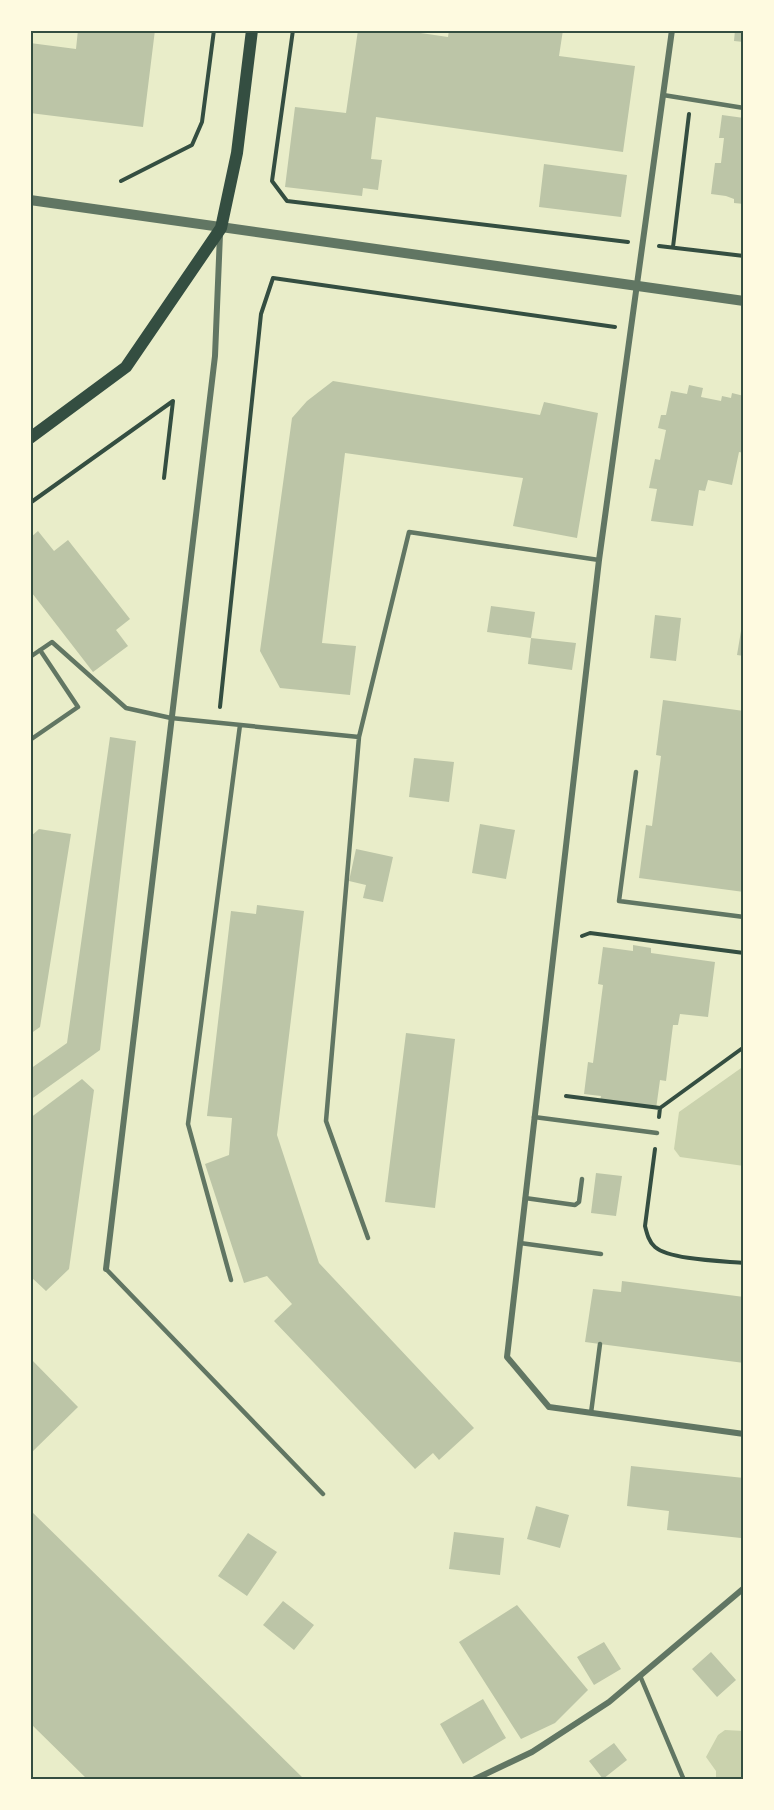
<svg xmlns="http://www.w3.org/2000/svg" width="774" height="1810" font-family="'Alegreya Sans',sans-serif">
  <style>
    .green { fill: #cad2ad }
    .building { fill: #bcc5a7 }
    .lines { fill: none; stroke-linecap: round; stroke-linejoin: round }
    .path { stroke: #344e41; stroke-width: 4 }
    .service { stroke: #617663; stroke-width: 4.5 }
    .minor { stroke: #617663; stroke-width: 6 }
    .tertiary { stroke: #617663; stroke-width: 10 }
    .secondary { stroke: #344e41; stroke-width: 12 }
    .neatline { fill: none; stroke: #344e41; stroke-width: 2 }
  </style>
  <rect width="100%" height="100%" fill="#e9edc9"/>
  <path class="green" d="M744,1066V1166L680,1157L674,1149L679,1112Z
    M725,1730L744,1731V1780H716V1771L706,1757L718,1735Z"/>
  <path class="building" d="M78,30H155L143,127L30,113V43L76,49Z
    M358,30H400L448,37L449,30H563L559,56L635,66L623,152L376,117L371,159L382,160L378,190L363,188L362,196L285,187L295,107L346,113Z
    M735,30H744V42L734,41Z
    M722,115L744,118V204L734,203V199L726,196L711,194L715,163H721L724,138H719Z
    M544,164L627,175L621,217L539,207Z
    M333,381L540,415L544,402L598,413L577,538L513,526L523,478L345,453L322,643L356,646L350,695L280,688L260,651L292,418L307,401Z
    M689,385L703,388L701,397L721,401L722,396L731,398L732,393L744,396V453L739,452L732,485L708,480L705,491L699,490L693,526L651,521L657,489L649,488L655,459L660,460L666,430L658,428L661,415H666L671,391L687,394Z
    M38,531L54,551L68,540L130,619L116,630L128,646L93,672L32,593L30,595V538Z
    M491,606L535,612L531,638L487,632Z
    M655,615L681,618L676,661L650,658Z
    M743,619H744V656L737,655Z
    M531,638L576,643L572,670L528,664Z
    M663,700L744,711V892L639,878L646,825L652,826L661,756L656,755Z
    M110,737L136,741L100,1050L30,1100V1069L67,1043Z
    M414,758L454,762L449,802L409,797Z
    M480,824L515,830L506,879L472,873Z
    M39,829L71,834L40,1027L30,1034V837Z
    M356,849L393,857L383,902L363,898L366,885L349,881Z
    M257,905L304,911L277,1135L319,1263L474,1428L439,1460L433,1453L415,1469L274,1321L292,1304L267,1276L244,1283L205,1164L229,1155L232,1118L207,1116L231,911L256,914Z
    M633,945L651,948V953L715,962L708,1017L680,1014L678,1025H673L666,1081L660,1080L656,1109L600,1101L601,1096L584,1094L588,1062L593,1063L603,985L598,984L603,947L633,951Z
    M406,1033L455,1039L435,1208L385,1202Z
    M82,1079L94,1090L69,1269L46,1291L30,1276V1118Z
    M596,1173L622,1176L616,1216L591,1213Z
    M622,1281L744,1297V1363L585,1342L593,1289L621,1292Z
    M30,1358L78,1407L30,1454Z
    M631,1466L744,1478V1535L741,1538L667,1530L669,1511L627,1506Z
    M536,1506L569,1515L560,1548L527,1539Z
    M30,1510L228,1704L305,1780H88L30,1723Z
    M454,1532L504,1538L500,1575L449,1569Z
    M248,1533L277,1552L247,1596L218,1576Z
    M283,1601L314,1625L294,1650L263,1625Z
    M517,1605L588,1690L555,1723L521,1739L459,1642Z
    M604,1642L621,1669L594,1685L577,1657Z
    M711,1652L736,1680L717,1697L692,1669Z
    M483,1699L506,1738L463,1764L440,1724Z
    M614,1743L627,1760L603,1779L589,1761Z"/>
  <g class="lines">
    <path class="path" d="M293,30L272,181L287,201L628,242
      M121,181L192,145L202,122L214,30
      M659,246L744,256
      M673,247L689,114
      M30,503L173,401L164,478
      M220,707L261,314L273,278L615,327
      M582,936L590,933L744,953
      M566,1096L660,1108L659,1117
      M660,1108L744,1047
      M655,1149L645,1226C647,1234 649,1242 655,1247C670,1260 723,1261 744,1263"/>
    <path class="service" d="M663,95L744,108
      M30,657L52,642L126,708L171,718L359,737L409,532L599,560
      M359,737L326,1121L368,1238
      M30,740L78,707L40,650
      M636,772L619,901L744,917
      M534,1117L657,1133
      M525,1198L575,1205L579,1202L582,1179
      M520,1243L601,1254
      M106,1269L323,1494
      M231,1280L188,1124L240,725
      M591,1413L600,1344
      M641,1678L684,1780"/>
    <path class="minor" d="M672,30L599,560L507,1357L549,1407L744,1434
      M106,1269L215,356L220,234
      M473,1780L532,1752L609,1702L744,1588"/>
    <path class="tertiary" d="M30,200L744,301"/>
    <path class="secondary" d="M30,438L126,367L221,228L237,153L252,30"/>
  </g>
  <rect width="774" height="1810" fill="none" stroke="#fefae0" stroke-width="63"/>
  <rect x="32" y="32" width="710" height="1746" class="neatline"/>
</svg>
